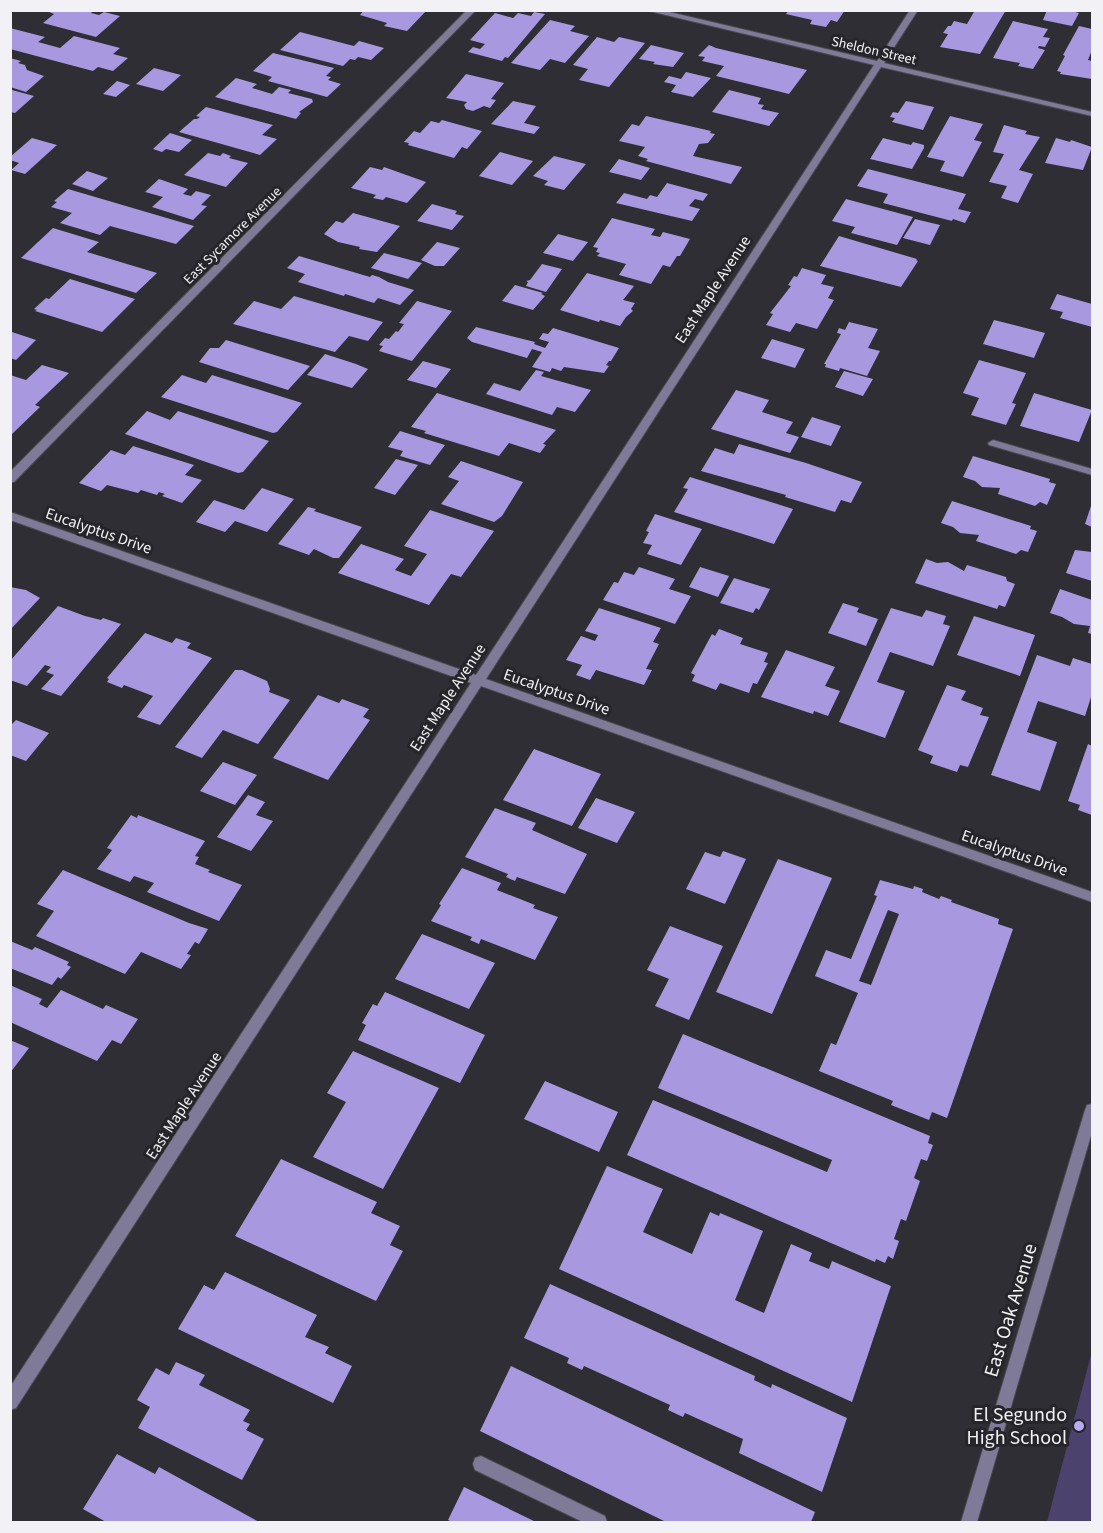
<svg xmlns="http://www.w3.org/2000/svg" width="1103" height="1533" font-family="'Source Sans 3',sans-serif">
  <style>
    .green { fill: #4b426d }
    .building { fill: #a798df; fill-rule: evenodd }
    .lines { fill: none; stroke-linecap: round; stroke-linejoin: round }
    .service-casing { stroke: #4a494f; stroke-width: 2 }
    .minor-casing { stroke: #4a494f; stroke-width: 2 }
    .service { fill: #7f7a98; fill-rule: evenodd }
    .minor { fill: #7f7a98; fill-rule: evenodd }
    .poi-dot { fill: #baaaf6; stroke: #25252a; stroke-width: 2 }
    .labels { text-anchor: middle; stroke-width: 6; stroke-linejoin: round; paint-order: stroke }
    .far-street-label { font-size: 14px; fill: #f2f1f5; stroke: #25252a }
    .street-label { font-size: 16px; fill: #f2f1f5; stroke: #25252a }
    .near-street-label { font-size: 20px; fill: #f2f1f5; stroke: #25252a }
    .near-poi-label { font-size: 20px; fill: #f2f1f5; stroke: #25252a; text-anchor: end }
  </style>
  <rect width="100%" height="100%" fill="#2f2e34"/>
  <path class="green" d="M1092,1351V1522H1047Z"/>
  <path class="building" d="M44,10H94L91,13L99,15L104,12L120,16L96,37L43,23L54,14Z
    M364,10H427L407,31L384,26L387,23L360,15Z
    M789,10H845L837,22L831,20L826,27L810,24L812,20L786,14Z
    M975,10H1006L980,54L940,47L948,34L943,33L948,26H951L954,21L967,24Z
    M1047,10H1068L1079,13L1072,26L1043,20Z
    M534,12L545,14L508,58L505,57L502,61L468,52L473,47L480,49L485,44L470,40L495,13L513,18L518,13L531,16Z
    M550,20L575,26L570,31L589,36L565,63L550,59L540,70L511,63Z
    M1013,21L1048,29L1043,37L1050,38L1045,47L1039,46L1038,48L1045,50L1033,69L1018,66L1020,63L993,58Z
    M1079,26L1092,29V50L1088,60L1092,61V79L1060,74L1061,72L1057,71L1065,56L1063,55Z
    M10,28L45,37L38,42L60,48L74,36L120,48L113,54L128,58L113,71L98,67L93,71L10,49Z
    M300,32L354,46L359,41L384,48L371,60L358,57L355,60L350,59L343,66L280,50Z
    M597,37L614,42L619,37L645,43L609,87L579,80L588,69L573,65Z
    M651,45L684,53L673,67L653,64L655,62L639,59Z
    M709,45L716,48L807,70L789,94L716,76L724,66L702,61L705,57L698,56Z
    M273,53L334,68L326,76L331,77L328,80L341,84L327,97L268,81L272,77L253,71Z
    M10,58L21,61L18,63L25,65L27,70L44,76L26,92L10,87Z
    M154,68L181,75L163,91L136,84Z
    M686,72L711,78L693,97L671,92L676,85L664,82L669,76L681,79Z
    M466,74L504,83L491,99L496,100L490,108L484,106L473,111L466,109L464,105L467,102L446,98Z
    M236,78L257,84L252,88L272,94L279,87L291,90L288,93L312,99L313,102L299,112L301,113L296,119L215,97Z
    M117,81L130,85L116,97L103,94Z
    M12,90L34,96L15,113L10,112Z
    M729,90L761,98L758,104L764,105L761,109L779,113L769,126L712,112Z
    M513,101L536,106L524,123L540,127L534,134L491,124Z
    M906,101L934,107L923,130L892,122L895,118L890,117L893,112L898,113Z
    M206,107L273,125L262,135L277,139L260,155L179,132L194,119H197L200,117L196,116Z
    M646,116L711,131L710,133L715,134L708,143L699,144L693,156L742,167L731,184L646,161L648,159L638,156L645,147L619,141L632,124L639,126Z
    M950,116L983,124L974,140L982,142L963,177L940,171L945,161L927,157Z
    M442,120L482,131L467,149L462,147L454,158L408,145L409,143L404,142L414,131L420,133L431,121L439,123Z
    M1004,125L1027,131L1025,134L1040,137L1019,170L1033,174L1018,203L1001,198L1007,186L989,182L1004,154L993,152Z
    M170,133L192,140L179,152L166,149L162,152L153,149Z
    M32,138L57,145L25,174L11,170L19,163L10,160V157Z
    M883,138L911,145L913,142L924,145V148L912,169L870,159Z
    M1056,138L1070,142L1071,140L1092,147L1083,170L1045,163Z
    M500,152L533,161L512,185L479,176Z
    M208,153L220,156L223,153L231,156L229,158L248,163L226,187L184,175Z
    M554,156L586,164L564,190L544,185L548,181L533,176Z
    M619,159L650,168L641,180L609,172Z
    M370,167L382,170L384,167L426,182L407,203L386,197L383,200L373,198L376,195L351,188Z
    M868,169L966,194L958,209L971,212L965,223L953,219L952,221L883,203L888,194L857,186Z
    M87,171L108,178L93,191L72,184Z
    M159,179L188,189L183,194L191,196L196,191L211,195L201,205L207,206L193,220L152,207L163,197L145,192Z
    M667,183L708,194L703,201L695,199L689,206L700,209L692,221L616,203L624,193L647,199L650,195L657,197Z
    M68,189L194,226L176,244L110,226L100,235L60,223L72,213L51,207L57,202L54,201Z
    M846,199L913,217L897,245L851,233L855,227L832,221Z
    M432,204L457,211L455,214L464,216L452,230L417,221Z
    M353,213L400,226L377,252L359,249L360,247L338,242L324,234L336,221L343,223Z
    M612,218L655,229L651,235L660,237L663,232L690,239L680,256H677L670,267L663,265L651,284L619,275L626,264L597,256L600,253L596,252L598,248L593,247Z
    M915,219L940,225L930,245L903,238Z
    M53,228L99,242L87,252L157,273L136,293L21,258Z
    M558,234L588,242L573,261L543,253Z
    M839,236L917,259L916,260L918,261L901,287L820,266Z
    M437,242L460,248L444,266H435L421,260Z
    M384,253L422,263L408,279L371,268Z
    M299,256L370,277L372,275L379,277L388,282L414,290L400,305L378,298L374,303L345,294L344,296L298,282L305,274L287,268Z
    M542,264L562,269L546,292L526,286L528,282L526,281L530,280Z
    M802,268L826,275L821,284L834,287L828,298L834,300L817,329L796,323L790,332L766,325L773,314L770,313L791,286L788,285L794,276L797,277Z
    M587,273L634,286L623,300L635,303L631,309L633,311L626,317L620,326L600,320L599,322L560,310Z
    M70,279L135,299L102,332L35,311L37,310L34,309L46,298L49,299Z
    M515,285L543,293L541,294L545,296L533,310L502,301Z
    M1057,294L1092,304V327L1060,318L1063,312L1050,309Z
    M294,296L383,322L368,341L349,336L335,352L233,324L254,301L281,309Z
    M417,301L452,311L412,361L379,351L383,346L379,345L385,338L389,339L396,331L398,332L404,324L399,323Z
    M994,320L1045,333L1034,358L983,344Z
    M849,322L878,329L868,348L880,351L867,376L840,368L839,371L825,367L826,364H824L841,334L837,333L839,328L845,330Z
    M476,327L535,342L534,344L545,348L549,342L539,339L543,333L548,334L553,328L619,348L611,361H609L606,365L609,366L604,373L564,367L561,371L552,368L550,372L532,367L542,352L532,349L527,358L472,342L467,338Z
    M12,332L36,340L16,360L10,358Z
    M772,339L805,349L795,368L761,358Z
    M226,340L310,366L288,390L199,362L210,348H219Z
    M325,354L356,364L368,369L352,388L307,375Z
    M979,360L1026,373L1012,403L1016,404L1006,425L971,415L979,398L963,393Z
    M423,361L451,369L436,388L407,380Z
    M42,365L69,373L35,405L40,407L10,436V375L26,380Z
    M536,370L544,372L541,376L591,390L575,412L557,407L552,415L486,394L494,383L520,391Z
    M844,371L873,379L863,396L835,387Z
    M182,375L206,383L212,375L302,403L277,432L273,433L161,397Z
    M736,390L769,400L762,412L793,422L786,433L799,437L790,453L711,429Z
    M437,393L556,430L543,444L546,445L540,453L509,443L499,456L424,433L426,431L411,427Z
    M1034,393L1092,410L1079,442L1020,426Z
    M147,411L170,420L178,411L269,441L243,472L238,473L125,434Z
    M812,417L841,426L831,446L801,437Z
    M400,431L445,445L430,465L400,456L403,451L388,447Z
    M739,444L806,463L862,482L851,503L841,500L835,512L785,497L786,495L701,471L715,448L734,454Z
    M133,446L194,465L185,475L202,480L182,503L162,496L165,494L159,492L157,495L141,490L138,493L107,485L101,491L79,483L111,450L125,455Z
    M973,456L1050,479L1049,482L1056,484L1047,505L1040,502L1035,506L998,494L1000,488L982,487L975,481L963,477Z
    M396,459L418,465L395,495L374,488Z
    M461,461L523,482L502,516L494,522L441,504L459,481L448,477Z
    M690,477L793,509L774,544L674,512L688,489L683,488Z
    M262,488L294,499L267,532L235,521L225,532L196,522L214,500L244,510Z
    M952,501L1031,526L1030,529L1037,531L1028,552L1021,550L1016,554L976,541L979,535L960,533L953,527L941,523Z
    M1092,503V527L1085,524Z
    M308,507L316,509L314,511L362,527L339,558H333L314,549L309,555L278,544Z
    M430,510L494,531L461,577L451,574L429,605L338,573L361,544L404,559L395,570L411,576L427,554L404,546Z
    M655,514L702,529L681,565L647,554L652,545L643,543L649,532L646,531Z
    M1075,550L1092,552V581L1066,573Z
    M926,559L937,563L948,562L964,571L967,565L1006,577L1007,581L1015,584L1005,607L999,605L997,609L915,583Z
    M639,567L675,579L669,589L691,596L675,624L603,600L614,582L618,583L624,572L634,575Z
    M700,567L729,576L718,597L689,587Z
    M734,578L770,589L759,610L756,608L753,613L720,603Z
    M10,587L26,590L40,598L10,630Z
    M1060,589L1092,600V634L1088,633L1090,626L1074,624L1062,617L1050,613Z
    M843,603L859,608L857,612L878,619L866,646L828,633Z
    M58,606L85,616L101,620L103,618L121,624L61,696L41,689L54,675L46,672L51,667L45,665L27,686L10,680V661Z
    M599,608L661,628L653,642L659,644L646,669L652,670L644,685L596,670L590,680L576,675L582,665L566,660L581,636L595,641L598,635L585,631Z
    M891,608L922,617L926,610L946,616L943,624L950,626L933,666L890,652L877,682L905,691L885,738L839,722Z
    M974,616L1035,635L1020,676L957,655Z
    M719,629L743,638L740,644L768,653L764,662L768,663L757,684L753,683L749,693L720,683L716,690L692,681L695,675L691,673L712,634L715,636Z
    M145,633L172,643L176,638L191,643L187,648L212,658L160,725L137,717L153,696L124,685L122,688L107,682L109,679L107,678Z
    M786,650L835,667L825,686L840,691L828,716L814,711L813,714L761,697Z
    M1037,655L1070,666L1073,658L1092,664V694L1085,716L1038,701L1027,732L1057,742L1040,791L991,775Z
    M235,670H242L267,681L270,689L269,692L290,700L258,744L223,730L202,758L175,747Z
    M947,685L966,691L961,700L983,708L980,715L989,717L968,767L960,765L957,772L930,763L933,756L918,750Z
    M318,695L339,703L342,699L369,709L363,717L370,720L328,780L273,758Z
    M16,720L49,733L26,761L10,755V726Z
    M1088,744L1092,746V815L1078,810L1080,805L1068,801Z
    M534,749L601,774L572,826L503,800Z
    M223,762L257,775L235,805L200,791Z
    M248,795L265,802L256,815L273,821L251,851L217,837Z
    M596,798L635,812L617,843L578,828Z
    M495,808L536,823L532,830L587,854L565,894L517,877L515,881L506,877L508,874L465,857Z
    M131,815L137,818L138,815L205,841L195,856L199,857L195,864L210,870L208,872L242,885L219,921L147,892L154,883L134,876L130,882L97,869L112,850L107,848Z
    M723,851L746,859L725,904L686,889L705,852L720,857Z
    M778,859L832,878L772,1014L716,992Z
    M462,868L501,883L497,890L535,905L533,908L558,917L535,960L481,939L479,944L470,940L472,937L431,921L441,905L439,904Z
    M63,870L189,923L208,929L199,944L195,942L187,954L191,955L181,969L141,952L125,974L36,936L54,911L37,904Z
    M880,880L913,889L914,886L923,889L922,892L939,899L941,896L952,900L951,902L999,919L998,924L1013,929L947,1118L932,1112L929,1120L891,1105L893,1101L819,1071L831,1043L836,1045L858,993L815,976L826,950L851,959L877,896L874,895ZM888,910L899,914L871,985L859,981Z
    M670,926L723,946L689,1020L655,1006L669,979L647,970Z
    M422,934L495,963L469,1009L395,979Z
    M10,941L32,950L35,947L69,962L67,965L71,967L61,979L58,977L52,985L10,968Z
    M10,985L42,999L39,1004L47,1008L61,990L103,1009L106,1005L138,1019L121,1044L112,1040L97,1061L10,1022Z
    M385,992L485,1035L460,1083L358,1040L366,1025L362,1023L373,1004L377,1006Z
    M683,1034L930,1136L928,1143L933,1145L927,1161L921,1159L914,1178L920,1181L906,1221L901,1219L894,1239L899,1241L893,1259L888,1256L885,1263L876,1259L875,1262L627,1155L653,1100L827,1172L832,1160L658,1088Z
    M10,1040L29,1048L10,1073Z
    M353,1051L439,1088L383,1189L313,1157L346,1102L327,1093Z
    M545,1081L618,1112L599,1152L524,1119Z
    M281,1159L377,1202L371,1213L400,1226L390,1245L403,1251L376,1301L235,1236Z
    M607,1166L663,1189L643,1232L692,1254L710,1212L719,1216L720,1213L763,1231L735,1300L764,1313L791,1244L812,1253L809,1261L829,1269L832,1261L891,1286L852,1402L559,1269Z
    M225,1272L317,1315L305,1337L329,1347L325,1353L352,1366L333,1403L178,1329L204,1285L214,1290Z
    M550,1284L755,1376L754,1380L771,1388L772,1384L847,1418L822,1492L739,1453L743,1439L685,1413L683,1417L668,1410L670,1405L584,1366L582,1370L567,1363L569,1358L524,1338Z
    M176,1362L205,1375L199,1385L250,1410L243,1421L250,1424L246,1430L264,1439L242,1480L138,1428L150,1407L137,1400L156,1368L169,1375Z
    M511,1366L815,1512L811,1522H666L480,1431Z
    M117,1454L155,1474L159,1467L259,1522H106L83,1509Z
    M464,1487L536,1522H452L448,1520Z"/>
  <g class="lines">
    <g class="service-casing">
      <path id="service" d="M993,440L1092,469V475L989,445L988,443Z
        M481,1456L605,1516L607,1522H583L475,1470L473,1464L475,1458Z"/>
    </g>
    <g class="minor-casing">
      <path id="minor" d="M467,10H476L14,482H10V472Z
        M645,10H661L877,61L910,10H918L884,63L1092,112V116L881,67L486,679L1092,892V902L481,686L16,1408L10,1410V1387L471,683L10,520V512L476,675L874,65Z
        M1092,1104V1132L977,1522H961L1085,1110L1087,1105Z"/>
    </g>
    <use href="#service" class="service"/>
    <use href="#minor" class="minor"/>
  </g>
  <circle class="poi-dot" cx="1079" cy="1426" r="6"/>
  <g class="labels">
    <g class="far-street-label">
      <text transform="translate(874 50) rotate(13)" y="5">Sheldon Street</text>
      <text transform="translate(232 235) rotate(-45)" y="5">East Sycamore Avenue</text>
    </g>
    <g class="street-label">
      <text transform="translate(712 289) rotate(-57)" y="6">East Maple Avenue</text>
      <text transform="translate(99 530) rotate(19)" y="6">Eucalyptus Drive</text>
      <text transform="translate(557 691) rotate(19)" y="6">Eucalyptus Drive</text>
      <text transform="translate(447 697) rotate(-57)" y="6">East Maple Avenue</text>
      <text transform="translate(1015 852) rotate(19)" y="6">Eucalyptus Drive</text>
      <text transform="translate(183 1105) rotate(-57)" y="6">East Maple Avenue</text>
    </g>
    <g class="near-street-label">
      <text transform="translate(1010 1310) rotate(-73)" y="7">East Oak Avenue</text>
    </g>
    <g class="near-poi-label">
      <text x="1067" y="1421">El Segundo<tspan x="1067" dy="23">High School</tspan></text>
    </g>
  </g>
  <rect width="1103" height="1533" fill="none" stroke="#f2f1f5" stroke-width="24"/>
</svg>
